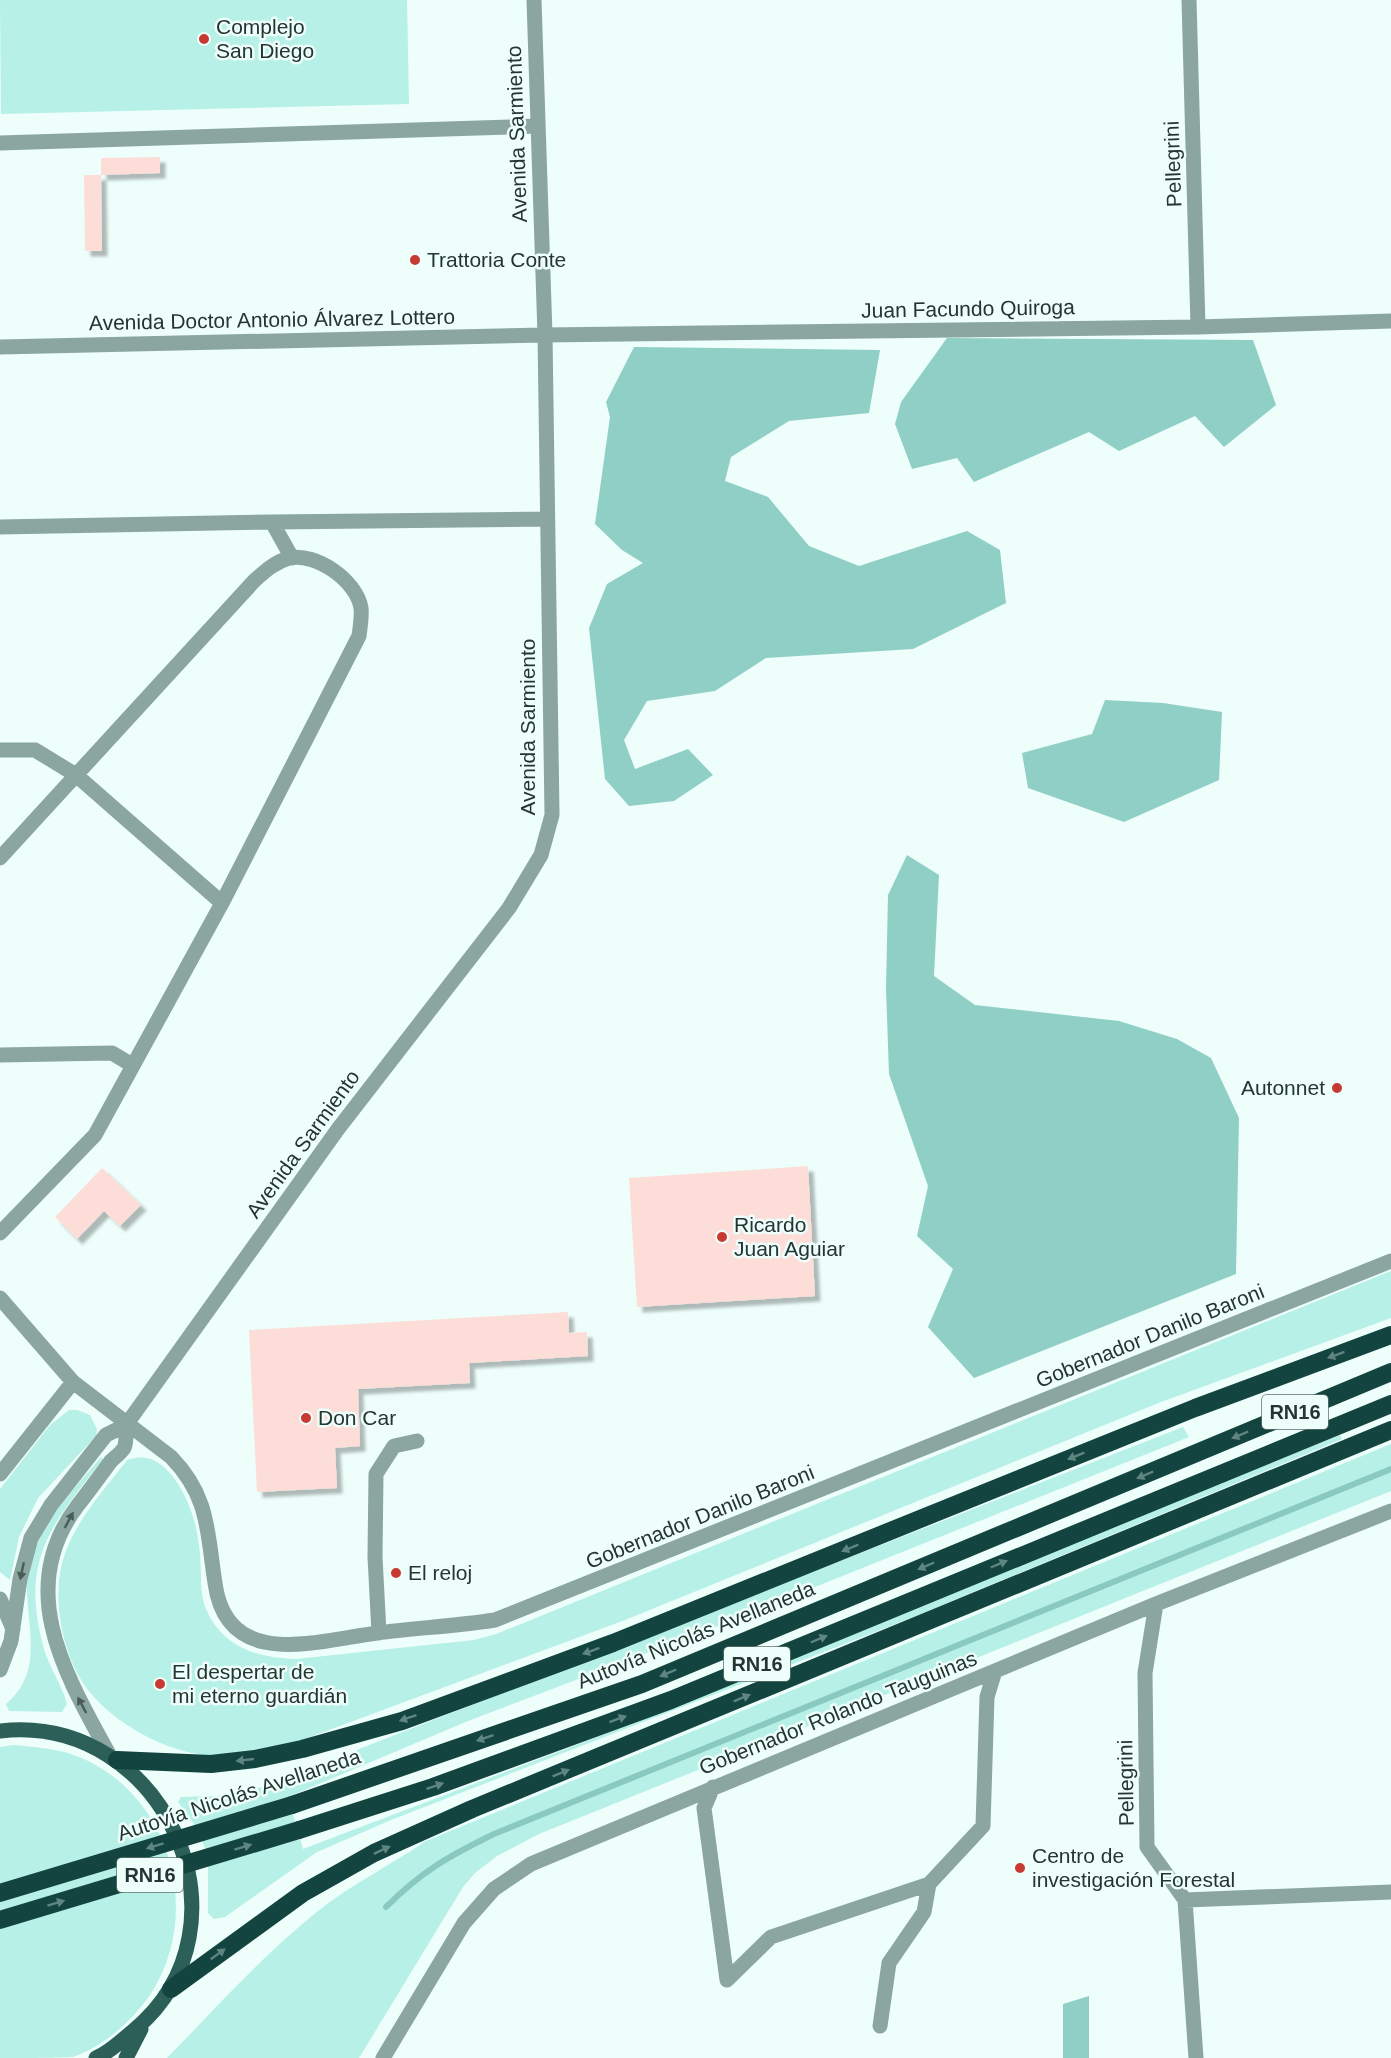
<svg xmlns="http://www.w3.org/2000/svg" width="1391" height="2058" font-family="Arial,sans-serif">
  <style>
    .green { fill: #b6f0e7 }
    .forest { fill: #90cfc6 }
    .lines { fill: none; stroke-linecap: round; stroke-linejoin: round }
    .stream { stroke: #8ac9bf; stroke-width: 6 }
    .building { fill: #fdddd8; filter: url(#shadow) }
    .minor { stroke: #8ba5a0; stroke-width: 15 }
    .major { stroke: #2c5f58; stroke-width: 15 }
    .highway { stroke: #13443f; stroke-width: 18 }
    .highway-bridge { stroke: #13443f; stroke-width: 18 }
    .oneway { fill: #5f8581 }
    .oneway2 { fill: #485c58 }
    .poi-dot { fill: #c83a31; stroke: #edfefb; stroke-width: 2 }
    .labels { text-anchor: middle; stroke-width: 5; stroke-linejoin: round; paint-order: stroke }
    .shield { fill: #edfefb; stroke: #60716e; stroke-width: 1.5 }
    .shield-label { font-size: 20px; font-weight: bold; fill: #243532 }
    .poi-label { font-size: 21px; fill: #243532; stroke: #edfefb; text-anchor: start }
    .street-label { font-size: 21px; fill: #243532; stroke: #edfefb }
  </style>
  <defs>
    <filter id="shadow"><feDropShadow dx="5.5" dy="5.5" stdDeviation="1.5" flood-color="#0004"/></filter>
  </defs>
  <rect width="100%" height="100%" fill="#edfefb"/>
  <path class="green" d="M0,0H407L409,104L1,114Z
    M1391,1271V1318L1161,1402L625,1620L286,1746C268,1750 247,1757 228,1757C178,1758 119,1729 88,1690C64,1659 53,1606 61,1568C70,1526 102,1493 127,1460C142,1455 153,1457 165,1468C187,1489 198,1525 200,1555C202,1573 199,1593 206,1609C223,1648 258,1658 296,1659L474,1640L496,1634Z
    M69,1410H77L90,1415L97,1429L96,1436L38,1498L19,1537L10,1580L0,1572V1489L50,1425Z
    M1183,1427L1189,1437L718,1626L468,1721L288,1797L303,1849L597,1737L1340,1435L1342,1439L911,1618L391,1820L317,1852L225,1917L214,1919L208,1913V1855L194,1824L178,1802L181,1797L217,1796L262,1787Z
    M1391,1444V1491L539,1834L497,1856L475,1873L463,1887L359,2058H167C216,2008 263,1955 318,1911C352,1884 391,1865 426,1841Z
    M101,1457L103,1459C51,1526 19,1559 44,1649C50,1669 62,1685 67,1704L62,1712L9,1711L6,1704C44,1672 27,1630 27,1587C26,1574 33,1555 38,1542C50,1511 80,1483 101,1457Z
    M14,1745C32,1747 50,1748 68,1753C168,1785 206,1910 150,1995C131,2022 104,2046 73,2057C55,2058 19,2058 0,2058V1747Z"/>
  <path class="forest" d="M947,338L1253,340L1276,405L1224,447L1195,416L1119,451L1089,432L974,482L957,458L912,469L895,424L901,402Z
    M634,347L880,350L869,413L789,421L731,457L725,481L768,497L809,546L859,566L967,531L1000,550L1006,603L913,649L766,658L715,691L647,701L624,740L635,769L688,749L713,775L674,801L629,806L605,779L589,628L607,584L643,563L622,550L595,524L610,417L606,402Z
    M1105,700L1163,703L1222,712L1219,780L1124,822L1028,788L1022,753L1092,734Z
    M907,855L939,875L934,976L975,1005L1119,1021L1177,1039L1211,1058L1239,1118L1236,1274L974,1378L928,1327L953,1269L917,1236L928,1186L889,1074L886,988L888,895Z
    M1089,1996V2058H1063V2004Z"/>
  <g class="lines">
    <path class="stream" d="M386,1907C422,1871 449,1856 494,1834L1391,1469"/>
  </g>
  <path class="building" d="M160,157V173L101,175V158Z
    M84,175H101L102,251H85Z
    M808,1166L815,1296L637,1307L629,1178Z
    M102,1168L141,1205L120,1226L104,1211L77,1239L55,1217Z
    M568,1312L569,1333L587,1332L588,1356L469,1363L470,1383L358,1389L360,1446L335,1448L337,1488L257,1492L249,1330Z"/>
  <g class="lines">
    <path class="minor" d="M1189,0L1198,327
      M0,143L538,126
      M0,347L545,335L1198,327L1391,321
      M272,522L547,519
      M0,527L272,522L292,558
      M0,750H35L76,775L222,903
      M0,858L254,581C265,571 275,562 289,558C316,552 357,581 361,608C362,617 360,628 359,636L222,903L95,1135L0,1233
      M0,1055L112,1053L132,1065
      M0,1298L73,1382L171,1457C210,1497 207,1533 215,1583C227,1671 317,1641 377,1633C416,1628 456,1626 495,1620L1391,1261
      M0,1474L73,1382
      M0,1599L13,1629
      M1156,1604L1145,1673L1147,1847L1185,1900L1196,2058
      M379,1633L375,1557L376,1474L394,1446L417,1441
      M0,1670L11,1641L20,1579L31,1538L51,1505L106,1435L126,1425L338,1129L509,908L541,855L552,815L545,335L534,0
      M110,1756C67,1677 13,1590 78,1505C89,1491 100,1476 111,1461C115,1457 121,1453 124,1448C127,1442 126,1431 126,1425
      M713,1787L704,1808L727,1980L771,1937L929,1884L983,1826L987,1697L995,1671
      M1185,1900L1391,1892
      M880,2026L889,1963L924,1912L929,1884
      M383,2058L464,1923L494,1889L531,1864L1156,1604L1391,1511"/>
    <path class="major" d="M0,1731C163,1712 261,1926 133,2031C121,2041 110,2052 96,2058
      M126,2058L141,2029"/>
    <path class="highway" d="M117,1760L211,1764L255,1759L302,1749L402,1721L613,1643L1195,1408L1391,1335
      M292,1805L642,1684L1391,1372
      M299,1830L433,1787L671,1700L1391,1404
      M171,1989L303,1893L374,1853L472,1809L1391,1430"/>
    <path class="highway-bridge" d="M0,1893L292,1805
      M0,1920L299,1830"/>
  </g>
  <defs><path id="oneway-solid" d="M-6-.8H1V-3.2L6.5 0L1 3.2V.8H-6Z" transform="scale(1.5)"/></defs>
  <g class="oneway">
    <use href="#oneway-solid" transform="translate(1336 1355) rotate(160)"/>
    <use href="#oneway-solid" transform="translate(1240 1435) rotate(157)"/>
    <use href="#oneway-solid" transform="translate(1076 1456) rotate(158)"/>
    <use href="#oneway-solid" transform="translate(1145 1475) rotate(157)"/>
    <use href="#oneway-solid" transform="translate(850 1548) rotate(158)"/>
    <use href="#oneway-solid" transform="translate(999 1564) rotate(-23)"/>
    <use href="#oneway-solid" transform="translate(926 1566) rotate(157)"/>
    <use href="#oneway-solid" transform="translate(819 1639) rotate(-23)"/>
    <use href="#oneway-solid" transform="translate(591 1651) rotate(160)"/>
    <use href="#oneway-solid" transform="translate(668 1673) rotate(157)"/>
    <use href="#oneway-solid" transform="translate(742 1698) rotate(-22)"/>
    <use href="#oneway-solid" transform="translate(408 1718) rotate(161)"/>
    <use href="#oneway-solid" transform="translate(618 1719) rotate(-20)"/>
    <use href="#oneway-solid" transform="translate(485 1738) rotate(161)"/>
    <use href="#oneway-solid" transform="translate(245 1760) rotate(174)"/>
    <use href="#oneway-solid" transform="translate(561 1773) rotate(-22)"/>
    <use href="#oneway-solid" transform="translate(435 1786) rotate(-19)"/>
    <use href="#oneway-solid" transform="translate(155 1846) rotate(163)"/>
    <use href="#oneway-solid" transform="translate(243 1847) rotate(-17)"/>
    <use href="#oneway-solid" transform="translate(382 1850) rotate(-25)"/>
    <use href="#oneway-solid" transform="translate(56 1903) rotate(-17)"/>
    <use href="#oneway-solid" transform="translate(218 1954) rotate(-36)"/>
  </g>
  <g class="oneway2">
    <use href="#oneway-solid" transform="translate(69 1520) rotate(-62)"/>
    <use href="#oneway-solid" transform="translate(22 1571) rotate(102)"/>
    <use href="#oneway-solid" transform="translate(82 1705) rotate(-118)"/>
  </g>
  <g class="poi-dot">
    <circle cx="204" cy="39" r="6"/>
    <circle cx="415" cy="260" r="6"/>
    <circle cx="1337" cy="1088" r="6"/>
    <circle cx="722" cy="1237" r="6"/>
    <circle cx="306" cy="1418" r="6"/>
    <circle cx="396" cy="1573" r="6"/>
    <circle cx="160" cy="1684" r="6"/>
    <circle cx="1020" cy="1868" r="6"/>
  </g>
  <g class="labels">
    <g class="shield">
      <rect x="1262" y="1395" width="66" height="34" rx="4.5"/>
      <rect x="724" y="1647" width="66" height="34" rx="4.5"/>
      <rect x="117" y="1858" width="66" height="34" rx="4.5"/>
    </g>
    <g class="shield-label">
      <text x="1295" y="1419">RN16</text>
      <text x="757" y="1671">RN16</text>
      <text x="150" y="1882">RN16</text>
    </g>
    <g class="poi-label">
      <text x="216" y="34">Complejo<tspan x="216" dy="24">San Diego</tspan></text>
      <text x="427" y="267">Trattoria Conte</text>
      <text x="1325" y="1095" text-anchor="end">Autonnet</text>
      <text x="734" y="1232">Ricardo<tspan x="734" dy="24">Juan Aguiar</tspan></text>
      <text x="318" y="1425">Don Car</text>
      <text x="408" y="1580">El reloj</text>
      <text x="172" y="1679">El despertar de<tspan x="172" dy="24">mi eterno guardián</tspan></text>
      <text x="1032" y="1863">Centro de<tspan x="1032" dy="24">investigación Forestal</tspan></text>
    </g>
    <g class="street-label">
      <text transform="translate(517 134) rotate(-92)" y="7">Avenida Sarmiento</text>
      <text transform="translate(1173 164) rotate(-92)" y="7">Pellegrini</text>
      <text transform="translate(968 309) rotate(-1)" y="7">Juan Facundo Quiroga</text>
      <text transform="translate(272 320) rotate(-1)" y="7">Avenida Doctor Antonio Álvarez Lottero</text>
      <text transform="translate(528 727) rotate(-90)" y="7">Avenida Sarmiento</text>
      <text transform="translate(303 1144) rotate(-54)" y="7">Avenida Sarmiento</text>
      <text transform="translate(1150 1336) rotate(-22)" y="7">Gobernador Danilo Baroni</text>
      <text transform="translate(700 1517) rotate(-22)" y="7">Gobernador Danilo Baroni</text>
      <text transform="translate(696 1635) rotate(-22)" y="7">Autovía Nicolás Avellaneda</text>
      <text transform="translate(838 1713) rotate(-22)" y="7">Gobernador Rolando Tauguinas</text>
      <text transform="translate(1126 1783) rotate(-91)" y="7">Pellegrini</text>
      <text transform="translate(239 1795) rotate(-18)" y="7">Autovía Nicolás Avellaneda</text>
    </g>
  </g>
</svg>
